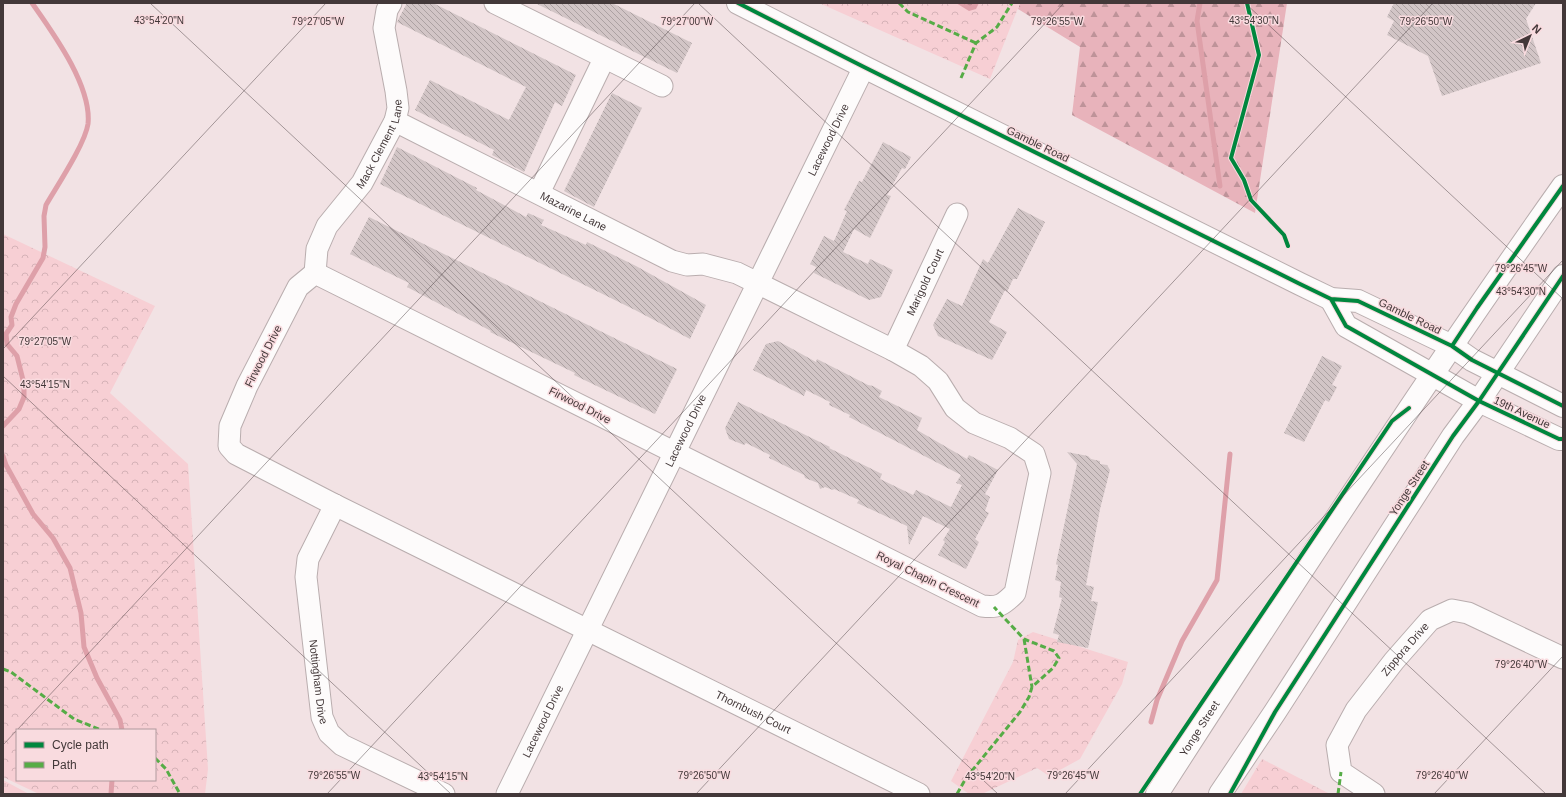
<svg xmlns="http://www.w3.org/2000/svg" width="1566" height="797" font-family="Arial,sans-serif">
  <style>
    .grass { fill: url(#grass-tufts) }
    .forest { fill: url(#forest-firs) }
    .park { fill: url(#park-crowns); fill-rule: evenodd }
    .water { fill: url(#water-ripples) }
    .lines { fill: none; stroke-linecap: round; stroke-linejoin: round }
    .stream { stroke: #dea0a9; stroke-width: 5 }
    .building { fill: url(#building-back-hatch) }
    .minor-casing { stroke: #b9adae; stroke-width: 23 }
    .major-casing { stroke: #b9adae; stroke-width: 24 }
    .minor { stroke: #fdfbfb; stroke-width: 21 }
    .major { stroke: #fdfbfb; stroke-width: 22 }
    .quiet { stroke: #56ac46; stroke-width: 3; stroke-dasharray: 6 3; stroke-linecap: butt }
    .cycleway-casing { stroke: #f9dbdf; stroke-width: 6 }
    .cycleway { stroke: #00873e; stroke-width: 4 }
    .ticks { fill: none; stroke: #433839; stroke-width: 1; stroke-opacity: 0.45 }
    .labels { text-anchor: middle; stroke-width: 3; stroke-linejoin: round; paint-order: stroke }
    .street-label { font-size: 11px; fill: #433839; stroke: #f9dbdf }
    .ticks-label { font-size: 10px; text-anchor: middle; fill: #433839; stroke: #f9dbdf; stroke-width: 3; stroke-linejoin: round; paint-order: stroke }
  </style>
  <defs>
    <pattern id="grass-tufts" width="24" height="20" patternUnits="userSpaceOnUse"><rect width="24" height="20" fill="#f7cfd4"/><path d="M3 7l-1-3M5 7V3M7 7l1-3M15 17l-1-3M17 17v-4M19 17l1-3" fill="none" stroke="#d5b2b7"/></pattern>
    <pattern id="forest-firs" width="22" height="20" patternUnits="userSpaceOnUse"><rect width="22" height="20" fill="#e8b3bb"/><path d="M5 1l3.5 6h-7zM16 11l3.5 6h-7z" fill="#be9399"/></pattern>
    <pattern id="park-crowns" width="20" height="18" patternUnits="userSpaceOnUse"><rect width="20" height="18" fill="#f7cfd4"/><path d="M2 6a3 3 0 1 1 6 0M12 15a3 3 0 1 1 6 0" fill="none" stroke="#d5b2b7"/></pattern>
    <pattern id="water-ripples" width="26" height="14" patternUnits="userSpaceOnUse"><rect width="26" height="14" fill="#dea0a9"/><path d="M2 4q2-2 4 0t4 0M15 11q2-2 4 0t4 0" fill="none" stroke="#b6838b"/></pattern>
    <pattern id="building-back-hatch" width="6" height="6" patternUnits="userSpaceOnUse"><rect width="6" height="6" fill="#d2c5c6"/><path d="M-1 5l2 2M0 0l6 6M5-1l2 2" fill="none" stroke="#aca1a2"/></pattern>
  </defs>
  <rect width="100%" height="100%" fill="#f2e2e4"/>
  <path class="grass" d="M3,780L29,794H3Z"/>
  <path class="forest" d="M1020,3H1287L1255,213L1072,115L1080,47L1018,9Z"/>
  <path class="park" d="M819,3H1020L990,79Z
    M3,234L155,306L110,393L188,464L208,769L205,794H39L3,777ZM17,730H155V780H17Z
    M1033,632L1128,662L1122,684L1080,759L1049,776L1037,768L982,794H969L951,781L1013,662L1018,640Z
    M1262,759L1330,794H1241Z"/>
  <path class="water" d="M956,3H979L976,9L969,11Z"/>
  <g class="lines">
    <path class="stream" d="M1200,3L1197,21L1220,186
      M3,426L19,409L24,397V384L17,356L7,344L6,334L12,325L11,317L16,304L43,258L45,247L44,216L46,205C57,186 85,144 88,124C92,86 53,33 32,3
      M3,456L6,465L33,514L53,538L70,568L81,613L84,647L97,678L120,720L122,730
      M1151,722L1157,700L1182,641L1217,580L1230,454
      M111,794L112,780"/>
  </g>
  <path class="building" d="M407,3H433L576,75L562,106L555,102L524,172L492,155L494,150L415,110L430,80L509,120L526,87L397,22Z
    M535,3H612L692,43L677,73Z
    M1394,3H1536L1526,19L1541,63L1442,96L1428,56L1387,35L1394,21L1387,17Z
    M612,93L642,108L594,207L564,191Z
    M883,142L911,157L905,169L902,168L887,195L891,196L870,238L854,229L843,252L868,264L870,259L893,270L881,297L869,300L814,273L816,267L810,264L824,236L834,241L847,211L844,210L859,181L862,182Z
    M397,147L477,188L476,190L526,217L528,213L544,220L541,225L586,245L587,242L636,266L706,305L690,339L635,310L380,184Z
    M1018,208L1045,222L1017,279H1013L1007,292L1005,290L989,322L1007,332L992,360L938,336L933,325L947,299L962,306L983,259L988,263Z
    M369,217L677,369L655,414L574,375L575,373L490,332L491,331L407,287L409,283L350,254Z
    M778,341L816,362L817,359L868,385L873,386L882,391L879,397L922,418L917,430L967,459L969,455L998,470L985,494L990,497L985,511L989,513L975,539L979,542L966,569L938,555L945,542L943,540L950,529L923,516L909,545L907,526L857,503L859,500L834,489L833,490L825,487L820,489L818,483L805,478L804,475L769,458L770,455L746,443L744,445L729,439L725,428L738,402L830,447L829,448L882,474L880,479L913,495L916,490L951,507L962,485L956,483L961,475L849,417L850,415L829,405L830,402L806,390L804,396L753,370L766,344Z
    M1322,356L1342,366L1332,385L1337,387L1329,402L1325,400L1304,442L1284,433Z
    M1067,452L1088,456L1091,459L1100,461V464L1107,465L1110,470L1100,509L1086,585L1094,587L1091,601L1098,602L1088,648L1057,642L1059,635L1053,633L1062,598L1059,597L1061,582L1055,580L1058,565L1056,564L1077,464Z"/>
  <g class="lines">
    <g class="minor-casing">
      <g id="minor">
        <path d="M495,3L662,86"/>
        <path id="s1" d="M395,121L672,261L687,265L703,264L737,273L893,350L921,366L938,381L955,408L974,423L1010,438L1034,454L1040,473L1015,593C1003,605 999,608 982,606L315,273L298,287L247,386L230,426L229,446L236,454L335,505L919,794"/>
        <path d="M539,193L604,59"/>
        <path id="s2" d="M315,273L317,249L327,226L362,183L395,121L398,108L396,91L384,28L387,10L391,3"/>
        <path id="s3" d="M893,350L957,214"/>
        <path id="s4" d="M335,505L308,559L306,577L322,717L329,733L342,745L444,794"/>
        <path id="s5" d="M507,794L864,67"/>
        <path id="s6" d="M1374,794L1341,772L1337,745L1356,710L1394,661L1430,620L1452,610L1468,613L1563,658"/>
      </g>
    </g>
    <g class="major-casing">
      <g id="major">
        <path d="M738,3L864,67L1300,284L1331,299L1358,301L1452,346L1472,360L1563,406"/>
        <path d="M1331,299L1346,326L1479,401L1559,439H1563"/>
        <path id="s7" d="M1157,794C1289,589 1422,385 1563,186"/>
        <path d="M1220,794L1275,712L1453,436L1479,401L1563,276"/>
      </g>
    </g>
    <use href="#minor" class="minor"/>
    <use href="#major" class="major"/>
    <path class="quiet" d="M899,3L908,12L976,43
      M961,78L976,43L997,27L1012,3
      M1024,639L1032,687
      M3,669L11,672L74,719L101,730
      M155,758L166,769L180,794
      M957,794L966,778L1020,712L1029,697L1032,687L1053,668L1059,658L1054,651L1024,639L994,607
      M1338,794L1341,772"/>
    <g class="cycleway-casing">
      <path id="cycleway" d="M738,3L864,67L1300,284L1331,299L1358,301L1452,346L1472,360L1563,406
        M1247,3L1259,55L1231,158L1244,180L1251,200L1284,235L1288,246
        M1331,299L1346,326L1479,401L1559,439H1563
        M1452,346L1477,308L1563,186
        M1140,794L1392,421L1409,408
        M1230,794L1275,712L1453,436L1479,401L1563,276"/>
    </g>
    <use href="#cycleway" class="cycleway"/>
  </g>
  <path class="ticks" d="M150,3L998,794M698,3L1546,794M1245,3L1563,299M3,349L326,3M3,376L451,794M17,730L695,3M3,745L17,730M327,794L1064,3M696,794L1433,3M1065,794L1563,260M1434,794L1563,656"/>
  <g class="labels">
    <g class="street-label">
      <text dy="4" stroke="none"><textPath href="#s5" startOffset="729">Lacewood Drive</textPath></text>
      <text dy="4" stroke="none"><textPath href="#s2" startOffset="148">Mack Clement Lane</textPath></text>
      <text transform="translate(1038 144) rotate(26)" y="4">Gamble Road</text>
      <text dy="4" stroke="none"><textPath href="#s1" startOffset="200">Mazarine Lane</textPath></text>
      <text dy="4" stroke="none"><textPath href="#s3" startOffset="75">Marigold Court</textPath></text>
      <text transform="translate(1410 316) rotate(26)" y="4">Gamble Road</text>
      <text transform="translate(263 356) rotate(-63)" y="4">Firwood Drive</text>
      <text transform="translate(580 405) rotate(27)" y="4">Firwood Drive</text>
      <text transform="translate(1522 412) rotate(25)" y="4">19th Avenue</text>
      <text dy="4" stroke="none"><textPath href="#s5" startOffset="405">Lacewood Drive</textPath></text>
      <text transform="translate(1409 488) rotate(-57)" y="4">Yonge Street</text>
      <text transform="translate(928 579) rotate(26)" y="4">Royal Chapin Crescent</text>
      <text dy="4" stroke="none"><textPath href="#s6" startOffset="185">Zippora Drive</textPath></text>
      <text dy="4" stroke="none"><textPath href="#s4" startOffset="184">Nottingham Drive</textPath></text>
      <text dy="4" stroke="none"><textPath href="#s1" startOffset="2441">Thornbush Court</textPath></text>
      <text dy="4" stroke="none"><textPath href="#s5" startOffset="81">Lacewood Drive</textPath></text>
      <text dy="4" stroke="none"><textPath href="#s7" startOffset="78">Yonge Street</textPath></text>
    </g>
  </g>
  <g class="ticks-label">
    <text x="159" y="24">43°54'20"N</text>
    <text x="1254" y="24">43°54'30"N</text>
    <text x="318" y="25">79°27'05"W</text>
    <text x="1057" y="25">79°26'55"W</text>
    <text x="1426" y="25">79°26'50"W</text>
    <text x="687" y="25">79°27'00"W</text>
    <text x="1521" y="272">79°26'45"W</text>
    <text x="1521" y="295">43°54'30"N</text>
    <text x="45" y="345">79°27'05"W</text>
    <text x="45" y="388">43°54'15"N</text>
    <text x="1521" y="668">79°26'40"W</text>
    <text x="334" y="779">79°26'55"W</text>
    <text x="704" y="779">79°26'50"W</text>
    <text x="1073" y="779">79°26'45"W</text>
    <text x="1442" y="779">79°26'40"W</text>
    <text x="443" y="780">43°54'15"N</text>
    <text x="990" y="780">43°54'20"N</text>
  </g>
  <rect width="1566" height="797" fill="none" stroke="#433839" stroke-width="8"/>
  <rect x="16" y="729" width="140" height="52" fill="#f9dbdf" stroke="#b09a9d"/>
  <rect x="24" y="742" width="20" height="6" fill="#00873e" stroke="#b09a9d"/>
  <text x="52" y="749" font-size="12" fill="#433839">Cycle path</text>
  <rect x="24" y="762" width="20" height="6" fill="#56ac46" stroke="#b09a9d"/>
  <text x="52" y="769" font-size="12" fill="#433839">Path</text>
  <g transform="translate(1530 36) rotate(43)" stroke="#f9dbdf" stroke-width="3" paint-order="stroke">
  <path d="M0-3L7 15L0 10L-7 15Z" fill="#433839"/>
  <text y="-6" font-size="11" font-weight="bold" text-anchor="middle" fill="#433839">N</text>
  </g>
</svg>
